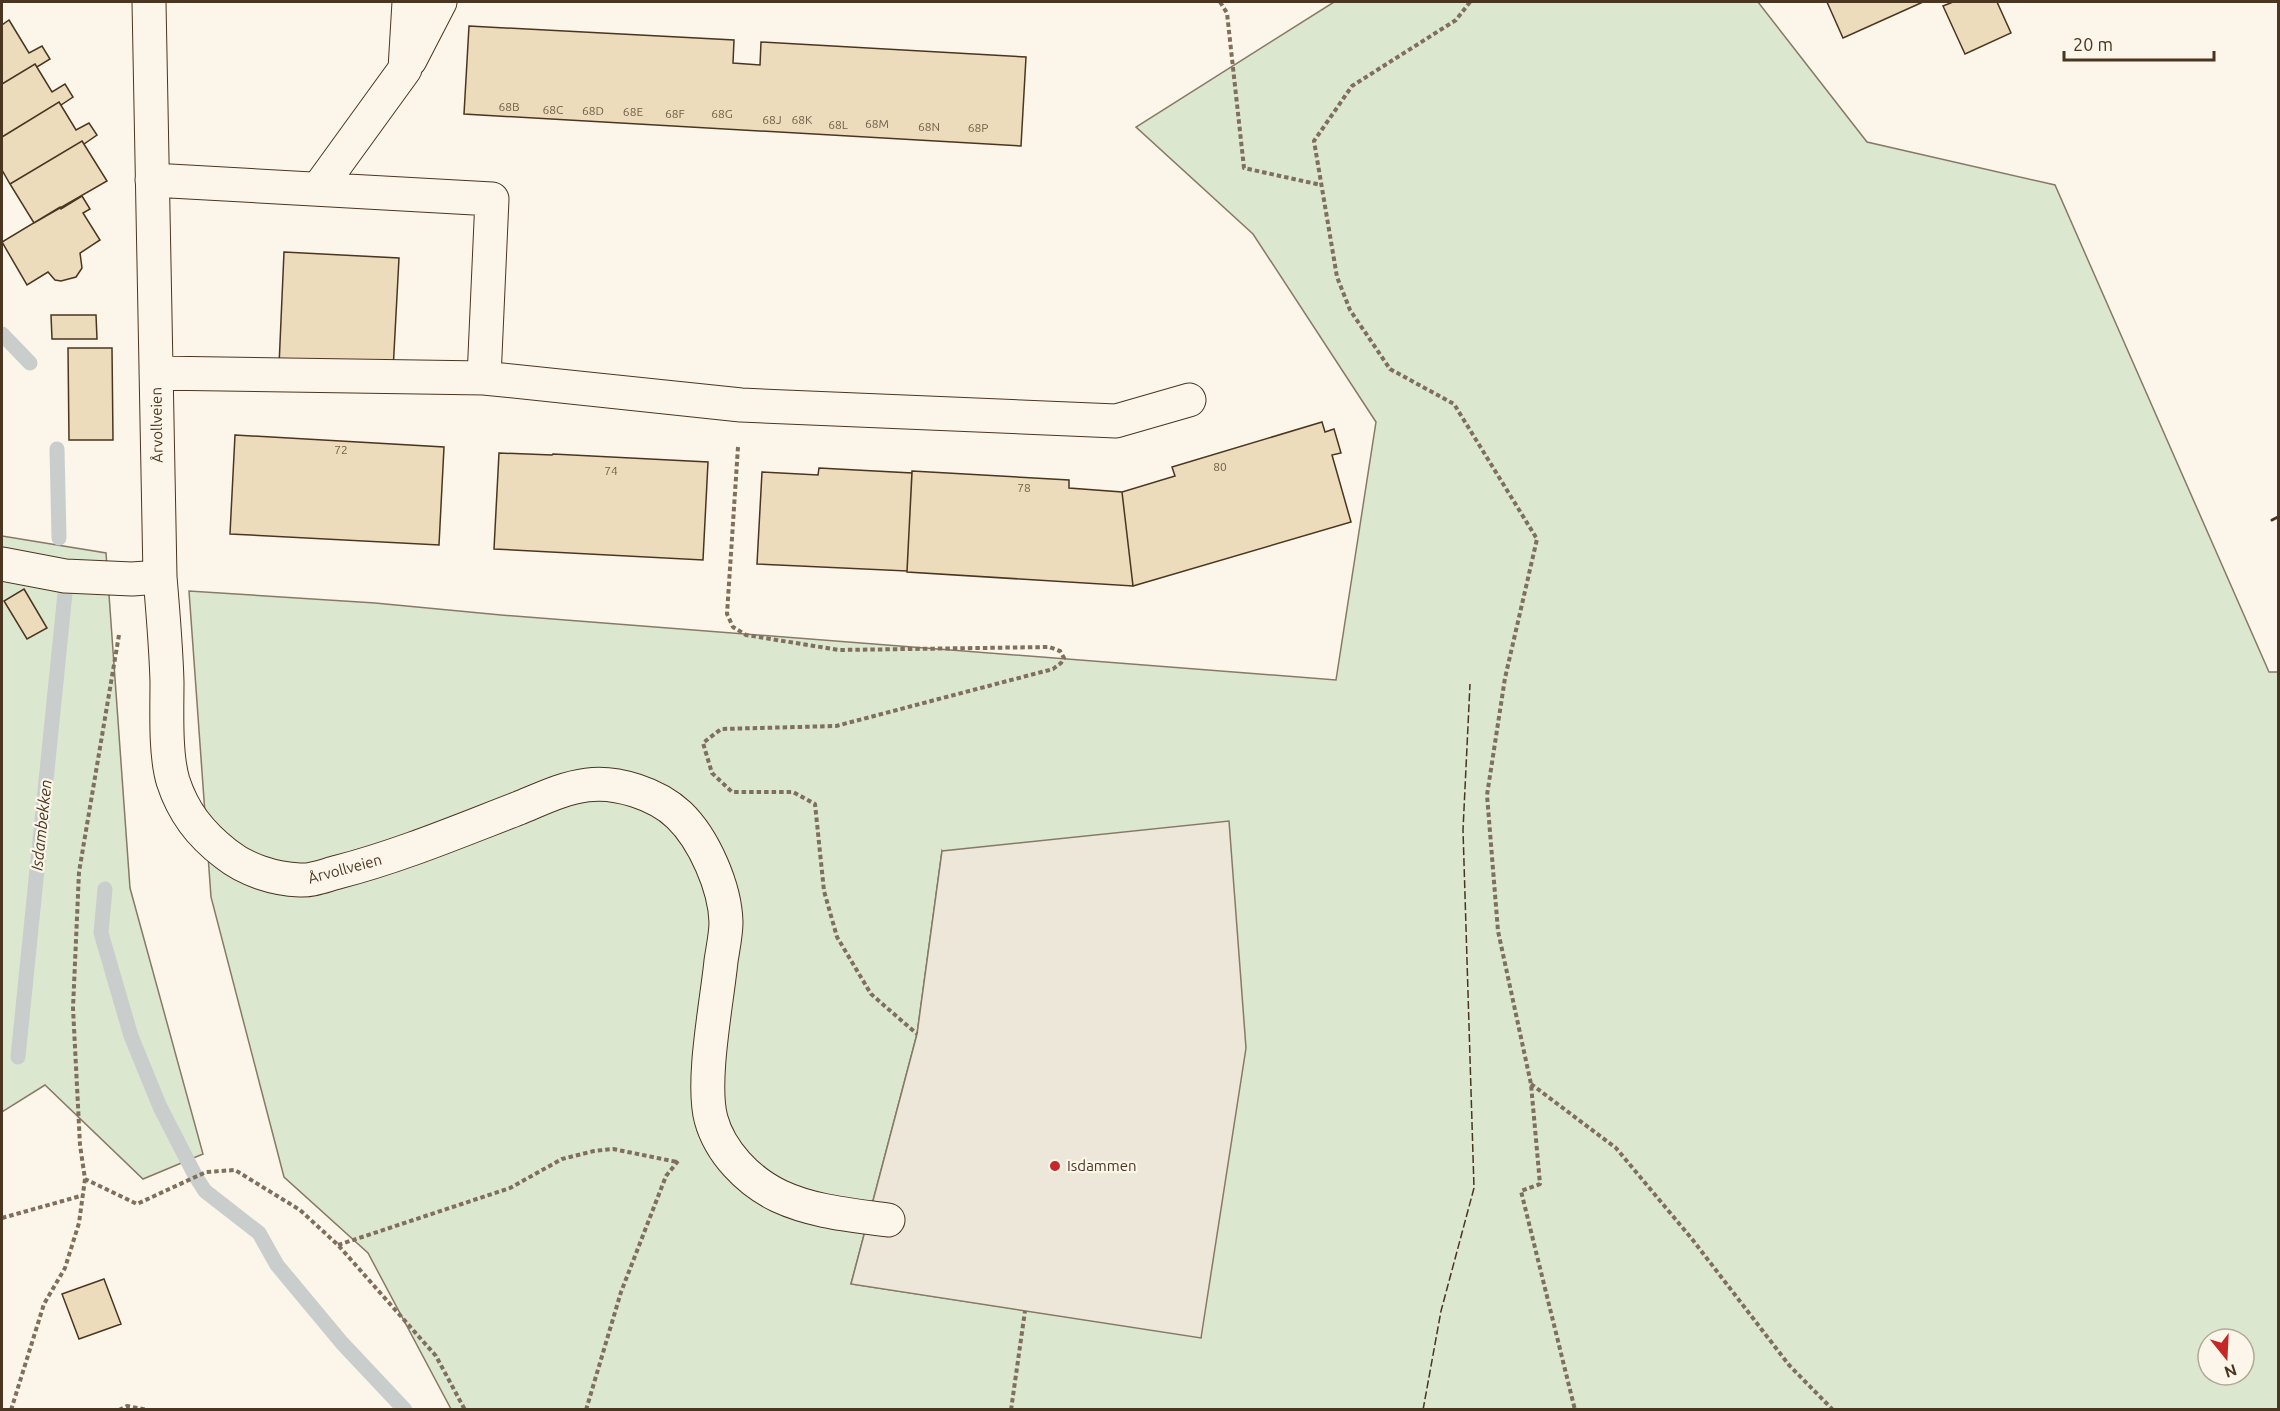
<svg xmlns="http://www.w3.org/2000/svg" width="2280" height="1411" font-family="Ubuntu,sans-serif">
  <style>
    .green { fill: #dce7d0; stroke: #887966; stroke-width: 1.5; fill-rule: evenodd }
    .parking { fill: #ede7d9; stroke: #887966; stroke-width: 1.5 }
    .lines { fill: none; stroke-linecap: round; stroke-linejoin: round }
    .stream { stroke: #c9cecd; stroke-width: 15 }
    .building { fill: #ecdcbc; stroke: #4a3520; stroke-width: 1.5 }
    .minor-casing { stroke: #4a3520; stroke-width: 35 }
    .path { stroke: #7f6f5c; stroke-width: 4; stroke-dasharray: 4.5 3; stroke-linecap: butt }
    .minor { stroke: #fbf6e9; stroke-width: 33 }
    .fence { stroke: #4a3520; stroke-width: 1.5; stroke-dasharray: 8 3; stroke-linecap: butt }
    .wall { stroke: #4a3520; stroke-width: 3 }
    .poi-dot { fill: #c62828; stroke: #fbf6e9; stroke-width: 2 }
    .labels { text-anchor: middle; stroke-width: 4.5; stroke-linejoin: round; paint-order: stroke }
    .number-label { font-size: 12px; fill: #725f47 }
    .street-label { font-size: 15px; fill: #4a3520; stroke: #fbf6e9 }
    .poi-label { font-size: 15px; fill: #4a3520; stroke: #fbf6e9; text-anchor: start }
    .water-label { font-size: 16px; font-style: italic; fill: #4a3520; stroke: #fbf6e9 }
  </style>
  <rect width="100%" height="100%" fill="#fbf6e9"/>
  <path class="green" d="M1334,2H1758L1867,142L2055,185L2269,672H2278V1409H451L368,1253L284,1177L211,897L189,591L375,603L501,615L1336,680L1376,422L1253,234L1136,127ZM942,851L1201,1337L851,1284L917,1034ZM2208,1339H2244V1375H2208Z
    M2,536L106,553L130,888L203,1154L143,1179L45,1085L2,1112Z"/>
  <path class="parking" d="M1229,821L1246,1048L1201,1338L851,1284L917,1034L942,851Z"/>
  <g class="lines">
    <path class="stream" d="M2,334L30,363
      M57,449L59,538
      M105,889L101,933L131,1036L160,1107L196,1177L205,1191L259,1233L277,1265L342,1343L405,1410
      M18,1057L65,593"/>
  </g>
  <path class="building" d="M1827,2H1923L1843,38Z
    M1953,2H1997L2011,33L1965,54L1943,6Z
    M9,20L29,53L42,46L50,59L37,67L35,64L2,84V25Z
    M469,26L734,40L733,63L760,65L761,42L1026,57L1021,146L464,114Z
    M35,64L52,92L65,84L73,97L61,105L59,102L2,137V84Z
    M59,102L76,130L89,123L97,135L84,144L82,141L10,184L2,170V137Z
    M82,141L107,181L34,223L10,184Z
    M82,196L90,209L83,213L100,240L80,253L82,268L76,277L61,281L55,280L48,272L27,285L2,242L60,207L61,209Z
    M284,252L399,258L393,371L279,366Z
    M51,315H96L97,339H52Z
    M68,348H112L113,440H69Z
    M1322,422L1325,432L1334,429L1341,453L1332,455L1351,522L1133,586L1122,492L1175,476L1172,467Z
    M235,435L444,447L439,545L230,534Z
    M499,453L552,455L553,454L708,462L703,560L494,549Z
    M819,468L912,473L907,571L757,564L762,472L818,475Z
    M912,471L1069,480V488L1122,492L1133,586L907,572Z
    M24,589L47,628L27,639L4,601Z
    M104,1279L121,1324L79,1339L62,1294Z"/>
  <g class="lines">
    <g class="minor-casing">
      <path id="minor" d="M149,2L160,577C163,612 166,647 167,682C167,711 165,754 173,781C183,812 200,834 226,854C246,870 274,879 300,880C312,881 326,875 338,872C400,856 459,831 519,808C541,799 563,788 587,785C617,781 657,794 679,815C704,839 725,887 726,922C726,934 723,948 721,961C717,1002 701,1081 711,1119C720,1152 748,1181 779,1196C813,1212 852,1215 888,1220
        M410,60L440,2
        M152,180L492,199L484,378L741,405L1116,421L1189,400
        M318,189L405,69L409,2
        M156,373L484,378
        M2,564L65,576L132,579L160,577"/>
    </g>
    <path class="path" d="M1220,2L1227,13L1244,168L1321,185
      M1470,2L1456,20L1352,86L1314,141L1337,277L1350,310L1390,369L1454,404L1537,539L1505,678L1487,795L1498,931L1531,1084L1540,1184L1521,1191L1575,1410
      M738,447L727,614L733,627L746,635L839,650L1049,647L1060,651L1064,658L1061,663L1053,669L836,726L721,729L703,743L712,773L732,792H793L815,804L824,891L837,937L871,994L917,1034
      M119,635L79,872L73,1008L80,1145L85,1179L137,1204L206,1172L235,1170L300,1210L338,1245L436,1356L465,1410
      M1531,1084L1616,1148L1692,1239L1789,1365L1833,1410
      M2,1218L84,1195
      M338,1245L510,1188L562,1159L594,1151L613,1149L677,1162
      M11,1410L44,1304L65,1268L79,1223L85,1179
      M119,1410L127,1406L148,1410
      M586,1410L621,1292L666,1176L678,1161
      M1011,1410L1025,1311"/>
    <use href="#minor" class="minor"/>
    <path class="fence" d="M1423,1410L1441,1311L1474,1188L1463,830L1470,684"/>
    <path class="wall" d="M2272,520L2278,517"/>
  </g>
  <circle class="poi-dot" cx="1055" cy="1166" r="6"/>
  <g class="labels">
    <g class="number-label">
      <text x="509" y="111">68B</text>
      <text x="553" y="114">68C</text>
      <text x="593" y="115">68D</text>
      <text x="633" y="116">68E</text>
      <text x="675" y="118">68F</text>
      <text x="722" y="118">68G</text>
      <text x="772" y="124">68J</text>
      <text x="802" y="124">68K</text>
      <text x="877" y="128">68M</text>
      <text x="838" y="129">68L</text>
      <text x="929" y="131">68N</text>
      <text x="978" y="132">68P</text>
      <text x="341" y="454">72</text>
      <text x="1220" y="471">80</text>
      <text x="611" y="475">74</text>
      <text x="1024" y="492">78</text>
    </g>
    <g class="street-label">
      <text transform="translate(157 425) rotate(-91)" y="5">Årvollveien</text>
      <text transform="translate(345 869) rotate(-15)" y="5">Årvollveien</text>
    </g>
    <g class="poi-label">
      <text x="1067" y="1171">Isdammen</text>
    </g>
    <g class="water-label">
      <text transform="translate(41 825) rotate(-84)" y="6">Isdambekken</text>
    </g>
  </g>
  <rect width="2280" height="1411" fill="none" stroke="#4a3520" stroke-width="6"/>
  <g transform="translate(2226 1357) rotate(162)"><circle r="28" fill="#fbf6e9" stroke="#b4a999" stroke-width="1.5"/>
  <path d="M0-4.5L10 22L0 15L-10 22Z" fill="#c62828"/>
  <text y="-9" font-size="16" font-weight="bold" text-anchor="middle" fill="#4a3520">N</text>
  </g>
  <path d="M2064 51v9h150v-9" fill="none" stroke="#4a3520" stroke-width="3"/>
  <text x="2073" y="51" font-size="18" fill="#4a3520" stroke="#fbf6e9" stroke-width="4.5" paint-order="stroke">20 m</text>
</svg>
